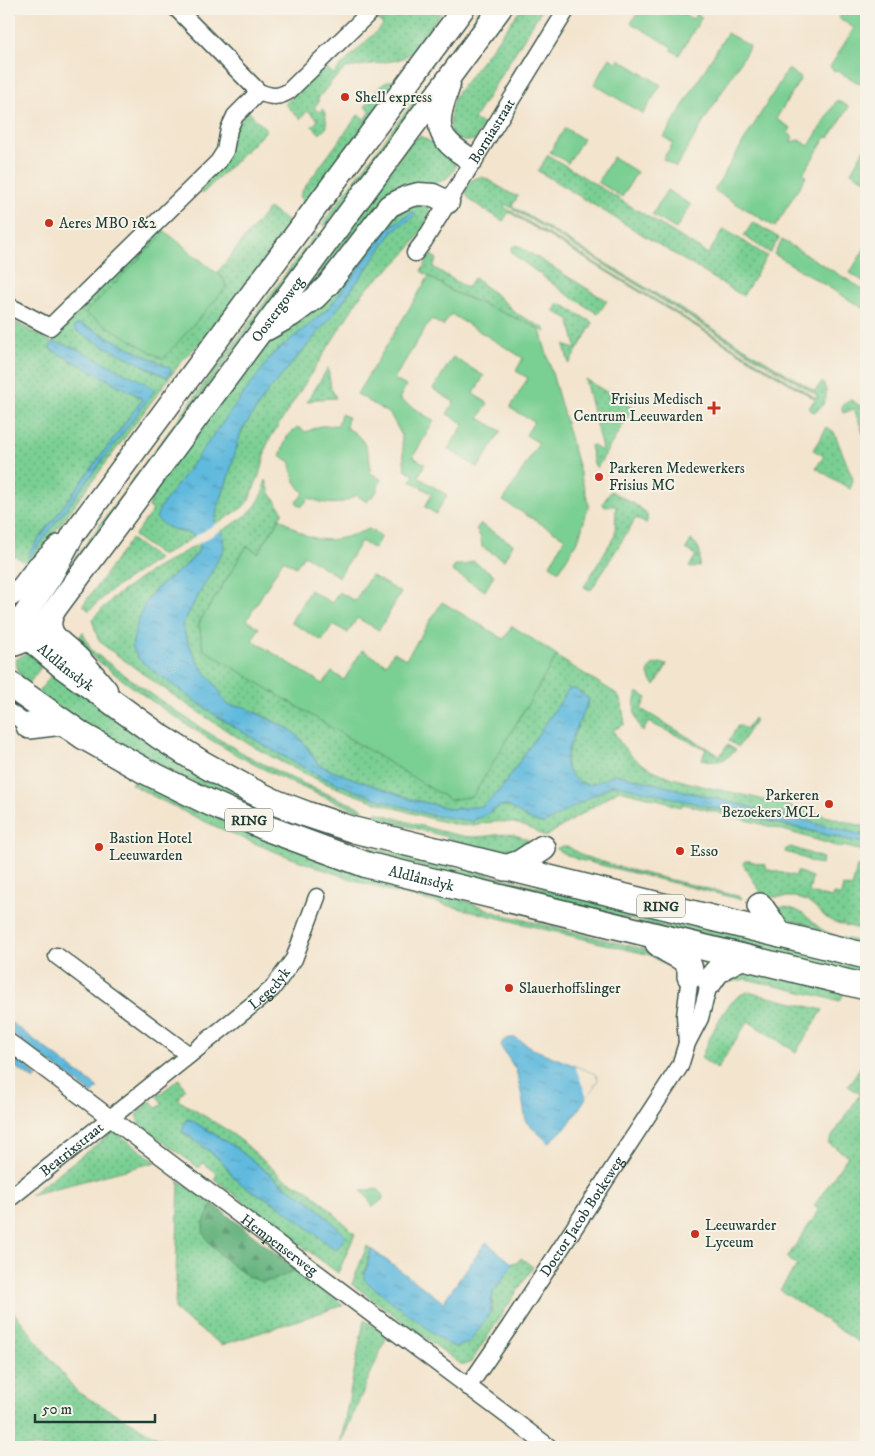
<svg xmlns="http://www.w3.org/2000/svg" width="875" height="1456" font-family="'IM FELL DW Pica',serif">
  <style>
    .grass { fill: url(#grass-dots); stroke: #4c8664; fill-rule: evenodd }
    .forest { fill: url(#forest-firs); stroke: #417858 }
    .green { fill: #7acf93; stroke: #4c8664 }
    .water { fill: url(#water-ripples); stroke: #407c89 }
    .pier { fill: #f3e4cd }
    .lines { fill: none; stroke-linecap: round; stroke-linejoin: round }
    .street-casing { stroke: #3f564b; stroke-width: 19 }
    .secondary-casing { stroke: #3f564b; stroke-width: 25 }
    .primary-casing { stroke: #3f564b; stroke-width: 28 }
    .street { stroke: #fff; stroke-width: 16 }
    .secondary { stroke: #fff; stroke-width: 22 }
    .primary { stroke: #fff; stroke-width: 25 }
    .poi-dot { fill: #c8321e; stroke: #f7f3e8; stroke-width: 2 }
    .labels { text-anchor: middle; stroke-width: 4; stroke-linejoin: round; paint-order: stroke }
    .shield { fill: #f7f3e8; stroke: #60746a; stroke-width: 1 }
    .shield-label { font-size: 14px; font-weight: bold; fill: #1f3d34 }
    .poi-label { font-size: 15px; fill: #1f3d34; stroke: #f7f3e8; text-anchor: start }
    .street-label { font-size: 15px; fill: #1f3d34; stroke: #f7f3e8 }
  </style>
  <defs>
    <pattern id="grass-dots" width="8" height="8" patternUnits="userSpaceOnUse" patternTransform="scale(1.25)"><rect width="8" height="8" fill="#7acf93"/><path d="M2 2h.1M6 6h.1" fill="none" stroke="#63a979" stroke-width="1.8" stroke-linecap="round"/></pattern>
    <pattern id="forest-firs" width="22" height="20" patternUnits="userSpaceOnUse" patternTransform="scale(1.25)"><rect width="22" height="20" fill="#63b27d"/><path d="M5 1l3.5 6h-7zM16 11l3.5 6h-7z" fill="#519267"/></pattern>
    <pattern id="water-ripples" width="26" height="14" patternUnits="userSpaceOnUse" patternTransform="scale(1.25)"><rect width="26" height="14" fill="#60bade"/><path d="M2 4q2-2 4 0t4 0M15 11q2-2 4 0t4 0" fill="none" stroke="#4f98b5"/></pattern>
  </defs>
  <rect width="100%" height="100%" fill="#f7f3e8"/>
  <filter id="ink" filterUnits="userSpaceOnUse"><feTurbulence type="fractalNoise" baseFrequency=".02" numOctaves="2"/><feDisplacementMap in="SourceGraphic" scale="10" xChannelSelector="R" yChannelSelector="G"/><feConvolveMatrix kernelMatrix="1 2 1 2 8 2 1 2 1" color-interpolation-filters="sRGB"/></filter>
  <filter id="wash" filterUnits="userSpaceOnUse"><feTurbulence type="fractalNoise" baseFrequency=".0096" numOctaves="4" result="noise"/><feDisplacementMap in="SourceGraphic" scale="20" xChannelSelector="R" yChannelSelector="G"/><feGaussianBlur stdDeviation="1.12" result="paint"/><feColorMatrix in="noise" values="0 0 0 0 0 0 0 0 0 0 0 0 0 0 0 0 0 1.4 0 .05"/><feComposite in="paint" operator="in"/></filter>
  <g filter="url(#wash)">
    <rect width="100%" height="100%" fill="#f3e4cd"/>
    <path class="grass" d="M398,9H444L410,54L398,60L346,68L331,82L317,100L319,101L314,108L319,112L322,109L325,111L327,127L320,134L312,126L318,120L308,111L300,119L285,104L324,66L333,74L383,25L375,16L381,10L388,18Z
      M478,9H490L326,227L322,224L473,22Z
      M521,9H542L474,119L484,125L475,140C472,140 467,142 463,141C443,138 451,109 455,96Z
      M396,80L398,82L305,205L303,204L300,196L302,191L358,115L365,119L371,111L365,107C375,93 378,82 396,80Z
      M248,111L267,130L202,194L200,189L237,124Z
      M420,136L455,156C459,174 443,183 428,185L317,288L295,302L412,141Z
      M548,155L708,254L724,229L767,256L743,296L538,171Z
      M481,177L485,178L513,195L518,196L512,206L815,391L822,382C830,392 826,405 815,412L810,410L809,408L815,399L509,212L503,221L471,201C461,192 468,178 481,177ZM505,204L817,395L816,398L504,207Z
      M428,205C435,217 410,248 401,258C388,271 373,281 361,295L271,437L266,447L262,468L249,500L242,508L217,524L215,521L218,507L228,478L241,432L266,394L334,314L394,230L412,212L391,226L328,309L273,354L178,531L192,534L194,537L162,556L134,536L153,510L149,507L153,490L251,359L267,344L324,304L384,223L408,206Z
      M269,208L287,221L288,226L215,329L184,358L30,565L15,556H9V319L52,342L50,349L133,393L142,400L28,554L30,557L154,391L53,342L64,323L161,227L166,232L85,313L224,279L217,273ZM78,324L88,327L170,368L171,372L167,377L153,371Z
      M753,222L779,238L770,253L744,236Z
      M316,233L320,235L59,587L56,584Z
      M517,245L607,301L598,314L565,293L513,254L511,250L512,247Z
      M431,255L437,259L433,267L467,288L474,278L500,298L517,314L544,328L546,332L530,324L453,292L421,271Z
      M559,304L563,305L593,323L569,364L564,345L575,349L576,347L569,319L555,312V308Z
      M328,368L331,388L336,398L316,399L307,402Z
      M585,379L633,408L597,468L594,464L590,446L592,445L600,450L602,449Z
      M851,400L866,409V441L854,409L843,413C840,406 844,401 851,400Z
      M827,427L834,432L853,479L852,484L850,489L816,468L824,456L813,450Z
      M266,480L270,493L283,512L258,553L247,546L199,623L203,649L473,795L557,655L562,660L617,694L622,704L623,712L625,724L613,730C621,747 632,759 649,768C678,783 713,788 744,795C785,805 826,816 866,827V836L616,774C607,777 594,787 584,784C576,782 567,772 566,765C564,752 584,713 589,700L569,690L500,790L493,798L483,806L452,809L414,800L332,771L318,764L309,749L291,730L254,711L228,705L197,661L186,637L182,625L201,591L223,534L221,531C239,521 256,512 263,492C264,488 264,484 266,480Z
      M611,491C618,496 645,508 647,515C648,519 647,520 646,524L636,518L592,589L590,590L584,587L615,535L616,506H604L603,503Z
      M131,539L158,559L110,591L89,611L83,605Z
      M691,540C701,546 701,555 699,566L690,568L689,567L696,555L686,549Z
      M198,544L200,547C195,561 160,585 148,599L152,670L215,715L267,747L321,777L338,784L371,797L431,815L482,817L500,806H508L530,820L594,795L613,785H622L766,821L866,844V852L843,846L842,848C790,831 736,817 683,804L681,807L669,804L668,802L619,790L545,837C529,826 512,820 492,822C480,823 470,827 458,825C428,819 399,809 370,800C272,768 189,707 106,647L98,639L92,619L114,597L127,588L148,573Z
      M83,632L90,648L96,654C125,675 153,696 183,716C238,754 299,784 362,808L364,811L362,812C304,790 248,764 195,730C154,704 114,674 75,643Z
      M29,651L44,663L28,685C20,679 18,670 16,661L17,659Z
      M660,663L667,665L655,685L650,680L648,673L652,665Z
      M55,670L284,818L279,823L111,742L37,694Z
      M637,692L647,698L641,709L720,756L727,745L736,750C722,762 720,763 702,759L706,749L648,722L643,732C634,720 632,706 637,692Z
      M754,718L756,720L738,747L729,741L738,725L747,729Z
      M133,781L149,782L500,914L667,955L680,970L669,967L650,955C591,941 532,926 474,912C447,905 420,899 393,892C302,865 214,830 131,784Z
      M376,812C404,821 433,830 462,836C490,841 505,825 533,843L509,856L483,854L447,837L375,817Z
      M562,846L569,847L583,856L626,869L742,897L741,899L735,898L576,859L559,851L556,849Z
      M370,847L866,964V979L368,853Z
      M791,847L823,858L821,865C808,861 798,855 785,852L786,849Z
      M745,861H749L766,865L765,869L796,876L797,871L812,877L809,893L832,898L833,894L841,895L843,886L852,888L857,866L864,868L866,861V871L860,883L865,908H866V931L834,922L828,919L808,902L795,897H764L744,866L743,863Z
      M784,907C807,910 810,924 828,933C839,938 854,940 866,943V947L830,938L807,924L782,918L773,908Z
      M739,967L844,991L841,1000L840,1001L746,979L729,982L723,981Z
      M748,992L823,1010L796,1052L748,1021L717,1069L701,1058C708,1041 727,995 748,992Z
      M866,1058V1347L780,1290L797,1265L787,1258L819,1210L814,1206L848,1156L828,1143L860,1094L848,1086Z
      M179,1079L185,1089L178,1100L224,1128L243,1142L283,1178L308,1190L322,1202L355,1234L338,1273L282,1231L284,1227L277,1221L274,1225L214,1179L217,1174L203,1163L199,1168L139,1124L137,1117L139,1111L151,1101L157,1108L163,1104L157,1096ZM186,1120H191L235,1147L281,1183L305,1224L277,1204L247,1188L235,1178L221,1160L182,1132Z
      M114,1131L156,1162L30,1195Z
      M179,1181L213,1204L203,1226L285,1275L296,1269L344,1305L222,1345L180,1315L175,1309Z
      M367,1246L371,1249L364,1275L474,1336L490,1313L492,1308L493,1293L514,1262L517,1263L521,1258L533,1267L471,1362L465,1365H462L352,1284Z
      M9,1306L77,1392L175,1447H9Z
      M364,1320L387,1336L340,1445Z"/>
    <path class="forest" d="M213,1204L296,1269C286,1275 272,1283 260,1281C243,1277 205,1246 203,1229C202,1222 210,1211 213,1204Z"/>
    <path class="green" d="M640,9H675L693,19L697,14L702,17L679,55L671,50L672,47L631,23Z
      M844,9H866V77L862,85L836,70L835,71L831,68L830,67L854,28L839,18Z
      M727,33L750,46L676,167L663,159L673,143L664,137Z
      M610,58L617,63L619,59L661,85L643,114L594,84Z
      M788,69L801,78L776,119L791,128L788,133L793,137L790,142L799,140L809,146L837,100L849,107L829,138L826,137L803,174L806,176L775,227L714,190Z
      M565,128L583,139L568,163L550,152Z
      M866,146V178L865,180L851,172Z
      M613,157L637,172L622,197L598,182Z
      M667,190L691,205L676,229L652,215Z
      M166,232L224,279L226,288L163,359L85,313Z
      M782,240L866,291V310L774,254Z
      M866,246V283L850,273Z
      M429,276L453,292L530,324L540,330L589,505L579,538L559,571L550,565L565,538L503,501L539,443L526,435L534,422L510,408L528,378L516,371L523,358L451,314L443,326L431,319L394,379L406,386L399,399L434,421L413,457L425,464L418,477L447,495L436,514L425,507L432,494L411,481L414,475L405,469L401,434L390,414L357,394Z
      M453,357L484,376L473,394L488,403L479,418L501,431L478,468L448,449L464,424L447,414L454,402L433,389Z
      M341,414L348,417L346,428C364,435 372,455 370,473L381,479L376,493L367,502L356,495C340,507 326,505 309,498L301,507L296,502L304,493C295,484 291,475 291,462L280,456L287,437L297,427L306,432L320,426L338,425Z
      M280,518C289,524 300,534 311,537C330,544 351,536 369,529L381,536L374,549L361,541L339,577L304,555L296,567L283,560L247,620L259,628L252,640L323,684L332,672L344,680L362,650L386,664L394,652L406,659L442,602L504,639L512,626L557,655L473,796L450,800L203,649L199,623L247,546L258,553Z
      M480,524L513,544L504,560L482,547L481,538L476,530Z
      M473,561L494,575L485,591L452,571L455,565H464Z
      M371,575L401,593L379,630L357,618L348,633L333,624L322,641L291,622L310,590L332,603L339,592L355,601Z
      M376,1189C381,1190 383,1195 383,1199L373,1207L369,1199L361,1191Z"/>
    <path class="water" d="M413,212L415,213V216L394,230L334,314L266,394L241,432L228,478L218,507L215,521L223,534L224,549L182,625L186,637L197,661L218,689L224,700L228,705L234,706H242L291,730L301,739L318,764L332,771L414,800L452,809L483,806L500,790L569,689H575L589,699C584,713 564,751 566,764C567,772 576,782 584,784C594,786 607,777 616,774L866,836V844L618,785H613L594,795L544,824L530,820L508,806H500L482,817L472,821L431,815L371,797L321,777L267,747L215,715L152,670L138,658L132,647C135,631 139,614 148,599C158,581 194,566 200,547L192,534C177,529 168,531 156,518L160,508L273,354L328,309L391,226Z
      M78,324L88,327L170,368L171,372L167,377L90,339L75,330L74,327Z
      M52,342C75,345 96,359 117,369C129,375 144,381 155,390L30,557L28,554L142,400L140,397L133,393L50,349Z
      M866,871V908C855,897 860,884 866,871Z
      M9,1021L97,1087V1089L92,1094L9,1031Z
      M510,1038H516L533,1049L595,1074L598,1080L568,1125L549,1143L526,1122L522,1097L516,1070L501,1047C501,1041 505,1039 510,1038Z
      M9,1053L29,1069L33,1073L36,1078L34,1080L9,1062Z
      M186,1120H191L235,1147L281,1183L310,1201L346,1236L336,1250L277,1204L247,1188L235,1179L221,1160L182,1131Z
      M486,1242L513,1264L493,1293L490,1313L469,1343L455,1347L448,1344L370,1285L364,1279L371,1249L443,1302Z"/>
    <path class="pier" d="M219,522L223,529L196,545L192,538Z
      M575,1066L595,1074L598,1080L587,1097Z"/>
  </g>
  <g filter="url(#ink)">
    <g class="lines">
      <g class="street-casing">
        <g id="street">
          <path d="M177,9L259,92C271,97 278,98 289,91L373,9"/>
          <path id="s1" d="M415,253L424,241L567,9"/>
          <path d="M9,306L50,327L218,162L225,151L229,129L235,116L259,92"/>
          <path d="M9,712L29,726"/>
          <path d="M57,956L189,1055"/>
          <path id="s2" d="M9,1042L549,1447"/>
          <path d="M687,1043L685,1016L690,976"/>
          <path id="s3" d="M9,1199L272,989L294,959L317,897"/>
          <path id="s4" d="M468,1387L510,1326L680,1066L687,1043L700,1018L710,981"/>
        </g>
      </g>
      <g class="secondary-casing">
        <g id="secondary">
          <path d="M449,85C435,126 433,137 472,160"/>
          <path d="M267,329L292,315L315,298L328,285L389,206L407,197L418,194L433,195L448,202"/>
          <path d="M9,596L22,588L38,567L60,546"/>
          <path d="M54,611C42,633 61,642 75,655C86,665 96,678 106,690"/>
          <path d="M10,642L21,620L51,576L74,533L463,9"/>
          <path id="s5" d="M9,646C24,643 34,635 44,624L500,9"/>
        </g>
      </g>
      <g class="primary-casing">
        <g id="primary">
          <path id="s6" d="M9,620L64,667L159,736L203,764L250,790L277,803L306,814L354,830L866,956"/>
          <path id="s7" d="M9,684L83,736L145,771L206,801L269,829L367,865L866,987"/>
          <path d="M29,726L62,722"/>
          <path d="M505,868L520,863L543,848"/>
          <path d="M760,906L780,935"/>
          <path d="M658,943C661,946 664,948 668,950C679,957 692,959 690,976"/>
          <path d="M710,981C718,967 728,963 742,957"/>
        </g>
      </g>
      <use href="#street" class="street"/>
      <use href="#secondary" class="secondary"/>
      <use href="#primary" class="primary"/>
    </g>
  </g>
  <g class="poi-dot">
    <circle cx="345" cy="97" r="5"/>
    <circle cx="49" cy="223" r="5"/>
    <path d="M711.5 400.5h5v5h5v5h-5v5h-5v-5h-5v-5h5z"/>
    <circle cx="599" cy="477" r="5"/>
    <circle cx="829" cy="804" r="5"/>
    <circle cx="99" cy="847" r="5"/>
    <circle cx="680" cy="851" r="5"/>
    <circle cx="509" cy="988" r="5"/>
    <circle cx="695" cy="1234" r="5"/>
  </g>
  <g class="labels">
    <g class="shield">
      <rect x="225" y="808.5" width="48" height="23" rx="4"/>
      <rect x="637" y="894.5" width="48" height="23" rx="4"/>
    </g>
    <g class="shield-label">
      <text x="249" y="825">RING</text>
      <text x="661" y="911">RING</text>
    </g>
    <g class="poi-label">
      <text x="355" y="102">Shell express</text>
      <text x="59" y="228">Aeres MBO 1&amp;2</text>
      <text x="703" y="404" text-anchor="end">Frisius Medisch<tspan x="703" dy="17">Centrum Leeuwarden</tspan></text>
      <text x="609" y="473">Parkeren Medewerkers<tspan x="609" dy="17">Frisius MC</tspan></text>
      <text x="819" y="800" text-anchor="end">Parkeren<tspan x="819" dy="17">Bezoekers MCL</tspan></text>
      <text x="109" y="843">Bastion Hotel<tspan x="109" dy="17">Leeuwarden</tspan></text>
      <text x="690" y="856">Esso</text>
      <text x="519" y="993">Slauerhoffslinger</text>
      <text x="705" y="1230">Leeuwarder<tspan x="705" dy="17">Lyceum</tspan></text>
    </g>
    <g class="street-label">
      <text dy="5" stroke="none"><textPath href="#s1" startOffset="144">Borniastraat</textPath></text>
      <text dy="5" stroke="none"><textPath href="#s5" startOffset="434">Oostergoweg</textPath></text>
      <text dy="5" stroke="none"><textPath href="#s6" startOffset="74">Aldlânsdyk</textPath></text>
      <text dy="5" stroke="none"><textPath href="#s7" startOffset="459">Aldlânsdyk</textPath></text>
      <text dy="5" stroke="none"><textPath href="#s3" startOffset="335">Legedyk</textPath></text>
      <text dy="5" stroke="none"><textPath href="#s3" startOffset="80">Beatrixstraat</textPath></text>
      <text dy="5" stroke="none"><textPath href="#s4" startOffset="205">Doctor Jacob Botkeweg</textPath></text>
      <text dy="5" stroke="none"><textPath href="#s2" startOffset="338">Hempenserweg</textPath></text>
    </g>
  </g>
  <rect width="875" height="1456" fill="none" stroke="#f7f3e8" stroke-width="30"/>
  <path d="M35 1414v8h120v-8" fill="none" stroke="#1f3d34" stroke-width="2.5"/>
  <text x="42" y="1414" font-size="15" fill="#1f3d34" stroke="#f7f3e8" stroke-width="4" paint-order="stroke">50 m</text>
</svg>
